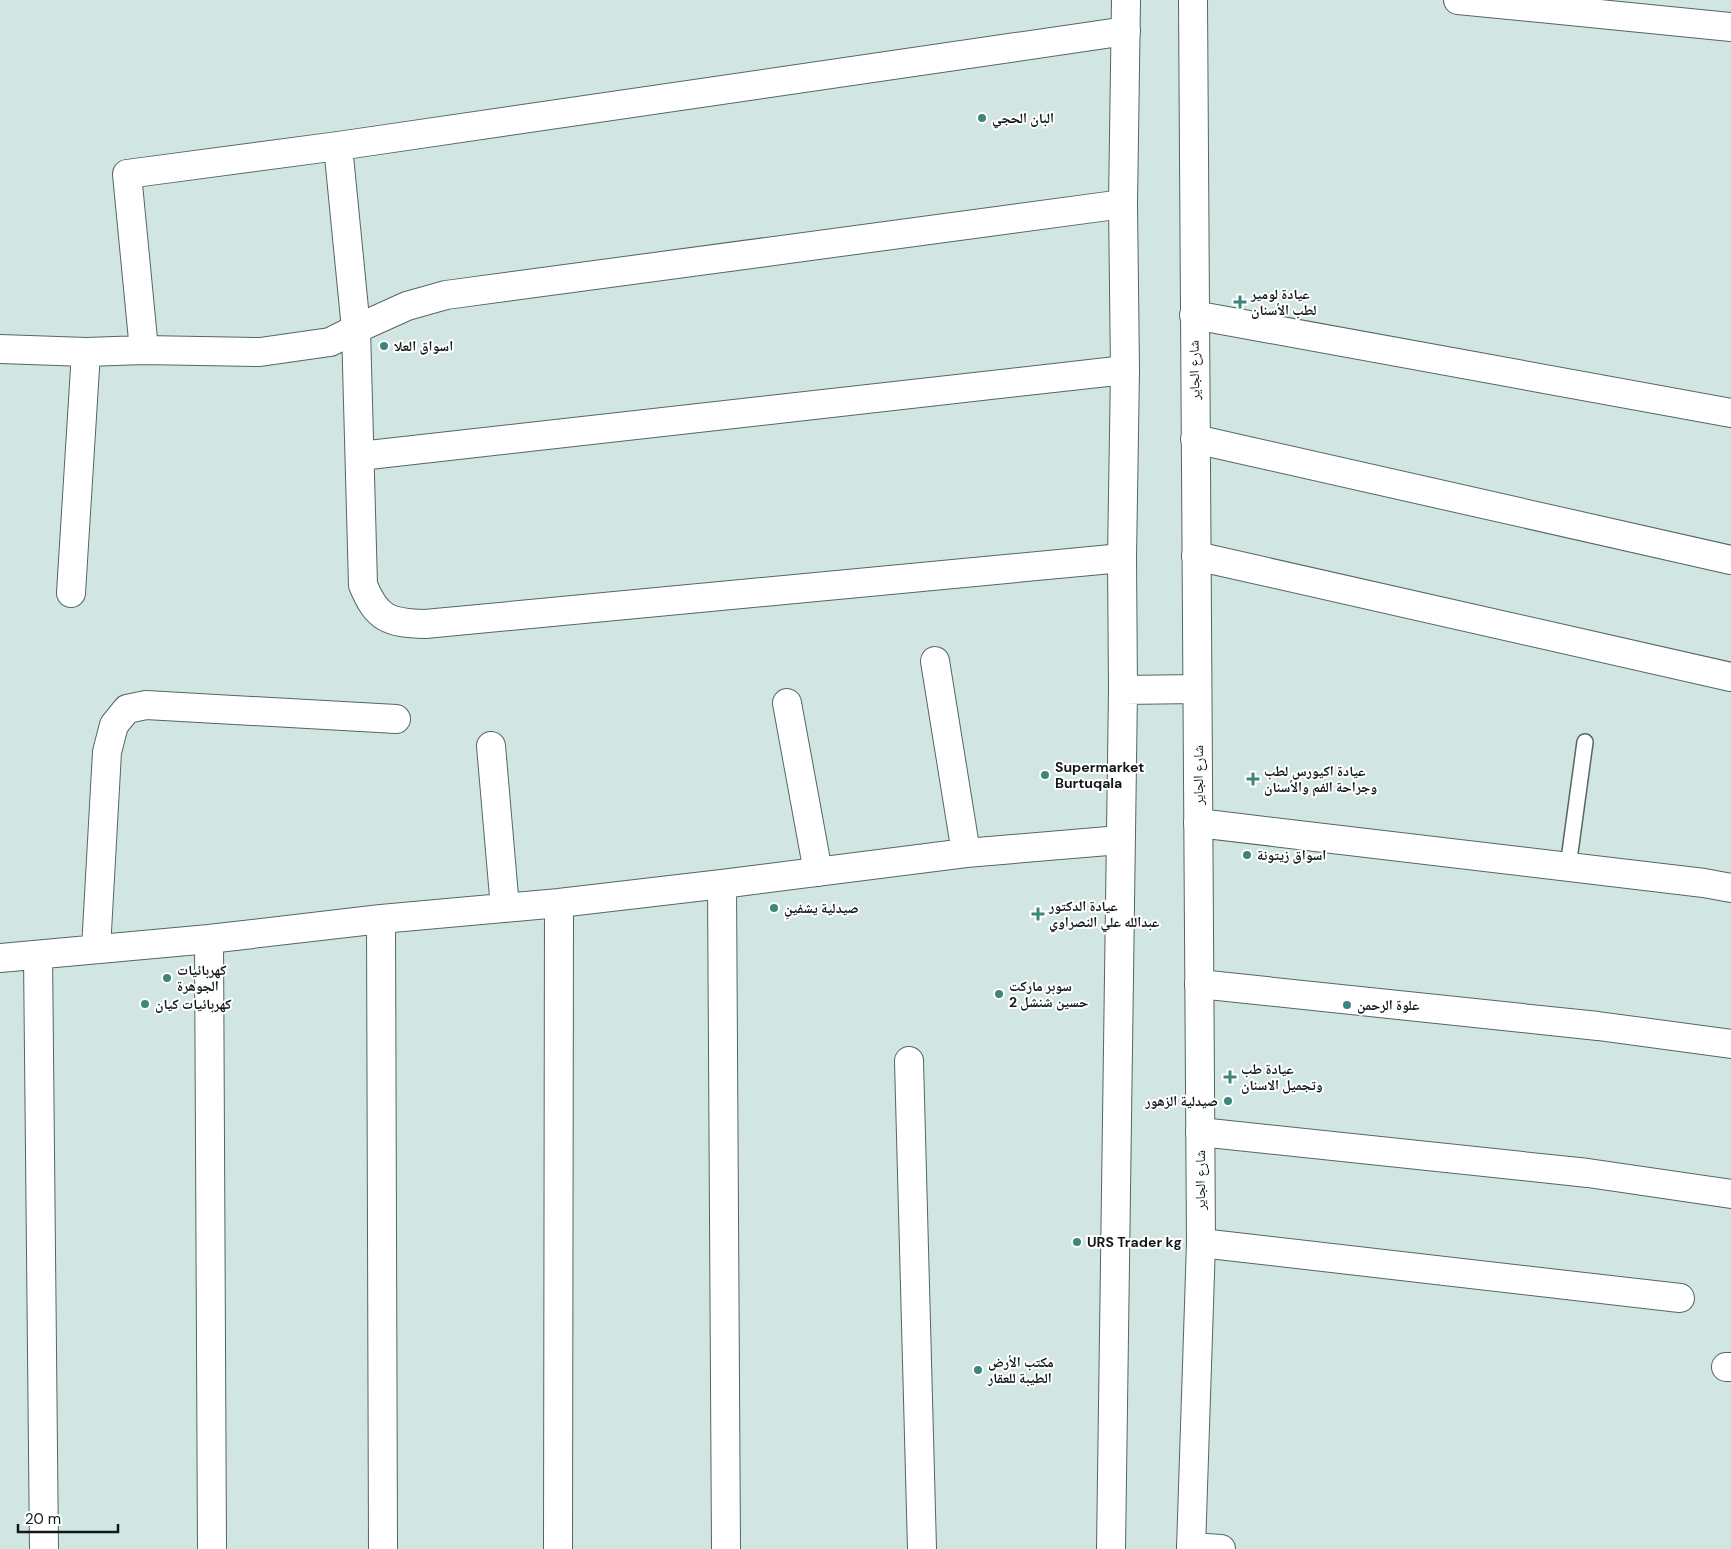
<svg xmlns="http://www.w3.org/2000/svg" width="1731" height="1549" font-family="'DM Sans','Noto Naskh Arabic',sans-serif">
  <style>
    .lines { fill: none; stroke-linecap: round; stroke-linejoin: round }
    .service-casing { stroke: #546664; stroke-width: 18 }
    .minor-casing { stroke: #546664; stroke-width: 30 }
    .tertiary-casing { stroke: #546664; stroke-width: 30 }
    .service { stroke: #fff; stroke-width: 15 }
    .minor { stroke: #fff; stroke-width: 28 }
    .tertiary { stroke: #fff; stroke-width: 28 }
    .poi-dot { fill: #3e857e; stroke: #fff; stroke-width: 2 }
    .labels { text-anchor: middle; stroke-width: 4; stroke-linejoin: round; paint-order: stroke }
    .poi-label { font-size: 14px; font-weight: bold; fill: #111918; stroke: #fff; text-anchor: start }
    .street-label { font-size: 14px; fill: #111918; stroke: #fff }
  </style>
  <rect width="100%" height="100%" fill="#d1e6e3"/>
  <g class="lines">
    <g class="service-casing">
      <path id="service" d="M1568,867L1585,742"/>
    </g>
    <g class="minor-casing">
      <path id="minor" d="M1458,0L1731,27
        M338,146L356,329L363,585C377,619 389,623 425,624L1122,558
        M1194,315L1731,413
        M0,349L86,352L144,350L260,352L330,342L356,329L407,306L446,295L1123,204
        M144,350L127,174L338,146L1126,31
        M1195,439L1731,560
        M360,456L1125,370
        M1196,556L1731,677
        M71,593L86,352
        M935,661L966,853
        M787,703L818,872
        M491,746L505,908
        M1198,823L1704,883L1731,888
        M722,884L726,1549
        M381,919L383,1549
        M209,939L212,1549
        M96,949L107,752L114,725L127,709L146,705L396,719
        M38,955L44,1549
        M0,958L209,939L381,919L559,903L722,884L966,853L1120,840
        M1199,984L1598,1026L1731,1044
        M909,1061L922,1549
        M1200,1132L1588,1173L1731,1194
        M1201,1243L1680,1298
        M1726,1367H1731
        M1191,1547L1221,1549
        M558,1549L559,903"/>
    </g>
    <g class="tertiary-casing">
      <path id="tertiary" d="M1123,690L1197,689
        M1111,1549L1123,690L1122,558L1125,370L1123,204L1126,0
        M1191,1549L1201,1243L1193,0"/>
    </g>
    <use href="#service" class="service"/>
    <use href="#minor" class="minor"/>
    <use href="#tertiary" class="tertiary"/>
  </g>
  <g class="poi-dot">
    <circle cx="982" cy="118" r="5"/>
    <path d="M1237.5 294.5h5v5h5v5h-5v5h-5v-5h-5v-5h5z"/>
    <circle cx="384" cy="346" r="5"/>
    <circle cx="1045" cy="775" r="5"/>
    <path d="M1250.5 771.5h5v5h5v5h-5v5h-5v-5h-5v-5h5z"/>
    <circle cx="1247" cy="855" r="5"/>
    <circle cx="774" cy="908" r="5"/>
    <path d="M1035.5 906.5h5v5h5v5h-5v5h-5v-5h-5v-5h5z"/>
    <circle cx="167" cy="978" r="5"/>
    <circle cx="999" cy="994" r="5"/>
    <circle cx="145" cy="1004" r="5"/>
    <circle cx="1347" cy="1005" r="5"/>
    <path d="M1227.5 1069.5h5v5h5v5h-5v5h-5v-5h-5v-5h5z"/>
    <circle cx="1228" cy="1101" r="5"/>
    <circle cx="1077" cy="1242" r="5"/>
    <circle cx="978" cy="1370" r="5"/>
  </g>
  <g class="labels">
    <g class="poi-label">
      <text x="992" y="123">البان الحجي</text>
      <text x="1251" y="299">عيادة لومير<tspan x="1251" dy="16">لطب الأسنان</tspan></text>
      <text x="394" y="351">اسواق العلا</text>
      <text x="1055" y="772">Supermarket<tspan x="1055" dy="16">Burtuqala</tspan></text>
      <text x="1264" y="776">عيادة اكيورس لطب<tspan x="1264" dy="16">وجراحة الفم والأسنان</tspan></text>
      <text x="1257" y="860">اسواق زيتونة</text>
      <text x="1049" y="911">عيادة الدكتور<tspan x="1049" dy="16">عبدالله علي النصراوي</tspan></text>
      <text x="784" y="913">صيدلية يشفينِ</text>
      <text x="177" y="975">كهربائيات<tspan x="177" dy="16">الجوهرة</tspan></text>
      <text x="1009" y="991">سوبر ماركت<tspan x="1009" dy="16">حسين شنشل 2</tspan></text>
      <text x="155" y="1009">كهربائيات كيان</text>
      <text x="1357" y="1010">علوة الرحمن</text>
      <text x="1241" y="1074">عيادة طب<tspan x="1241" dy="16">وتجميل الاسنان</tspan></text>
      <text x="1218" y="1106" text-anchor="end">صيدلية الزهور</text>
      <text x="1087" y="1247">URS Trader kg</text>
      <text x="988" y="1367">مكتب الأرض<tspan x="988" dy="16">الطيبة للعقار</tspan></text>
    </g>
    <g class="street-label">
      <text transform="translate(1194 370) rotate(-91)" y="5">شارع الجاير</text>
      <text transform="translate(1198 775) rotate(-90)" y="5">شارع الجاير</text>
      <text transform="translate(1200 1180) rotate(-90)" y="5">شارع الجاير</text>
    </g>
  </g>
  <path d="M18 1524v8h100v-8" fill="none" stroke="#111918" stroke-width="2.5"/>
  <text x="25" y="1524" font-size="15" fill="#111918" stroke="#ffffff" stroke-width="4" paint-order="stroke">20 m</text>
</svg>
